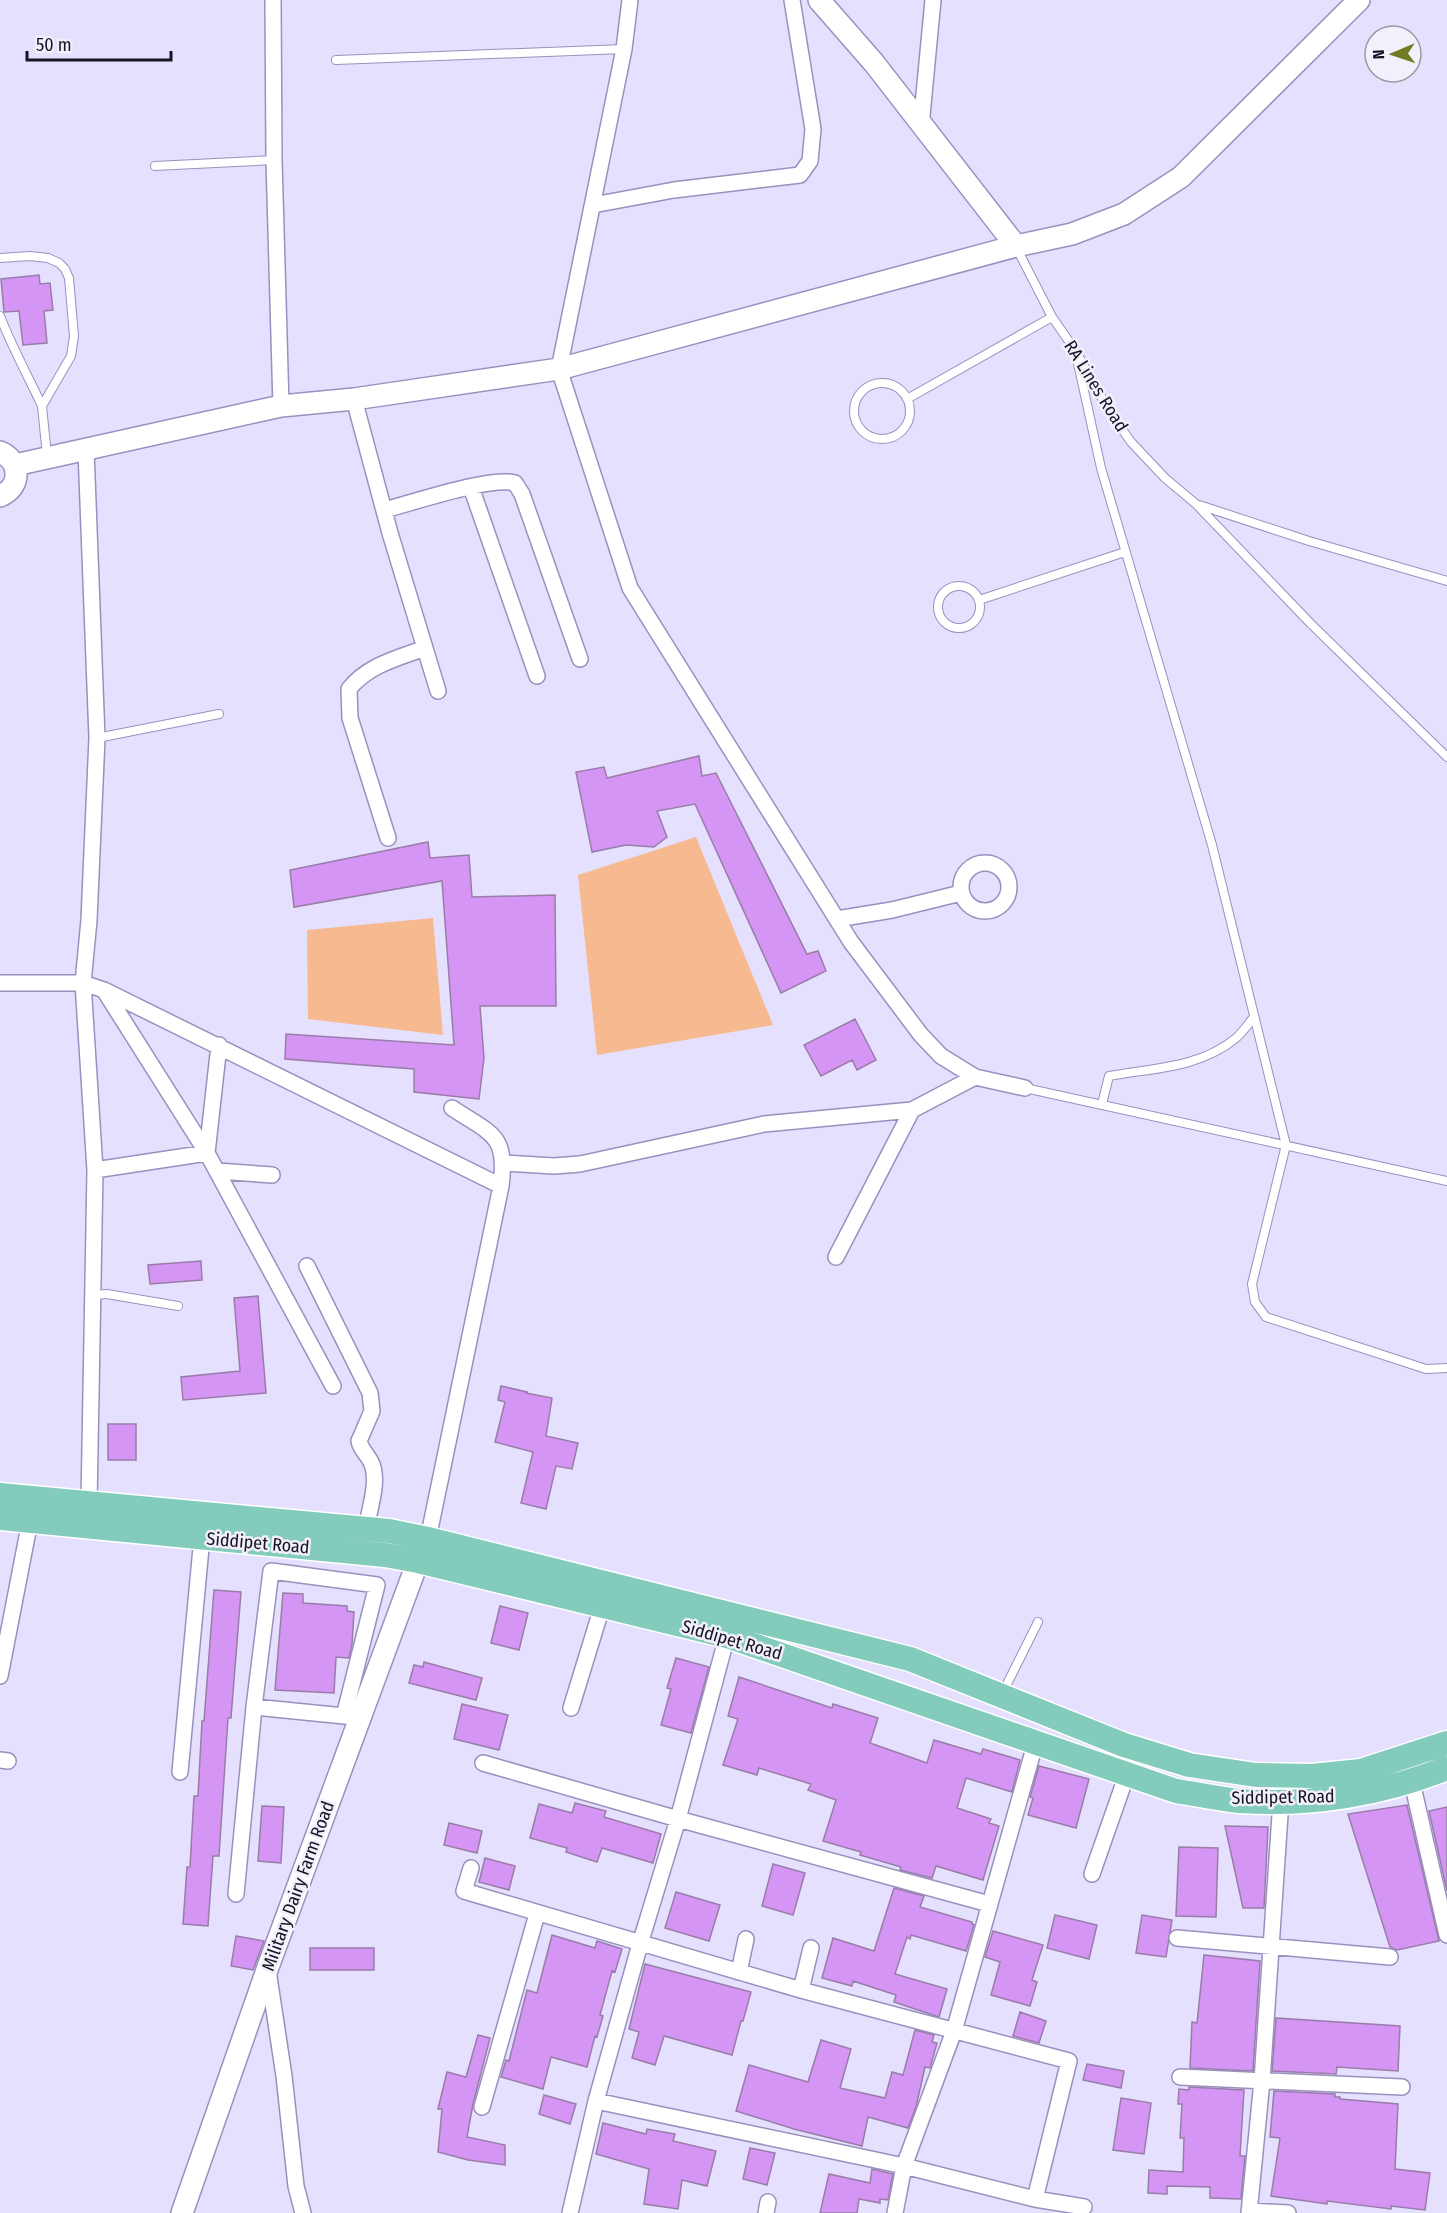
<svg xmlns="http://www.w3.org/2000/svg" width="1447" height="2213" font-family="'Fira Sans Condensed',sans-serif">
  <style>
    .green { fill: #f7b990 }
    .building { fill: #d595f4; stroke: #997ca7; stroke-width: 1.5 }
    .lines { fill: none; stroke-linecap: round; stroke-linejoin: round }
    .lane-casing { stroke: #9a90bf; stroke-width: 10 }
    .street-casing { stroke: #9a90bf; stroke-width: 18 }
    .secondary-casing { stroke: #9a90bf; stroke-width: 24 }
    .primary-casing { stroke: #fff; stroke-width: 27 }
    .lane { stroke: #fff; stroke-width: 8 }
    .street { stroke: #fff; stroke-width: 15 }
    .secondary { stroke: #fff; stroke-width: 21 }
    .primary { stroke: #83cbbb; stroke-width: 24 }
    .labels { text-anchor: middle; stroke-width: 5; stroke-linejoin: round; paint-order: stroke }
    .street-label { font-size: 18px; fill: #181426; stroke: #f2f0fa }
  </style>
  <rect width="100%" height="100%" fill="#e5e0fe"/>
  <path class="green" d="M696,837L773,1025L597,1055L578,875Z
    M433,918L443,1035L308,1019L307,930Z"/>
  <path class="building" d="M39,275L40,284L50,283L53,310L44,311L47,343L23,345L19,311L4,312L1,279Z
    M699,756L702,776L716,773L807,954L818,951L826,971L781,993L695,804L657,811L667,837L654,847L626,845L592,852L576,772L604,767L607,778Z
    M428,842L430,858L469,855L472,897L555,895L556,1006H480L484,1058L479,1099L414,1092V1069L285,1059L286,1034L454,1045L442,881L294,907L290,870Z
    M855,1019L876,1060L857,1070L852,1060L821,1076L804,1045Z
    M201,1261L202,1280L150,1284L148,1265Z
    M258,1296L266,1393L183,1400L181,1377L240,1371L234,1298Z
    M501,1386L527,1392L526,1393L552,1398L546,1436L578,1443L572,1469L556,1466L546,1509L521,1503L533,1452L495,1442L505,1402L498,1400Z
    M108,1424H136V1460H108Z
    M214,1590L241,1592L231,1718H228L219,1856H213L208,1926L183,1924L187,1867H190L194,1796H198L202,1721H204Z
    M283,1593L303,1594V1603L347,1606V1611L354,1612L352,1644L349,1658L336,1657L334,1693L275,1690Z
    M500,1606L528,1613L519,1650L491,1643Z
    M676,1658L709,1667L691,1733L661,1725L671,1689L667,1688Z
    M424,1662L482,1678L476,1700L409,1683L414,1665L423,1667Z
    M739,1677L832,1708L833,1704L878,1718L870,1743L927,1763L934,1740L981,1754L983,1749L1020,1760L1012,1792L966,1778L957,1808L991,1819L989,1823L999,1826L983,1880L936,1866L932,1878L900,1870L901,1867L860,1855L861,1852L823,1841L836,1800L808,1790L811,1784L759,1768L757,1775L723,1765L738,1719L728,1716Z
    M462,1704L508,1715L499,1750L454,1739Z
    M1039,1766L1089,1779L1076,1828L1028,1815L1033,1798L1030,1797Z
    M575,1803L606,1811L604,1817L661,1834L653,1863L602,1848L597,1862L566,1852L567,1848L530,1838L539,1804L572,1813Z
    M1407,1805L1439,1941L1397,1950L1390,1947L1348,1814Z
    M262,1806L284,1807L281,1863L258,1861Z
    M1447,1807V1891L1429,1811Z
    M449,1823L482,1831L477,1853L444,1845Z
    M1225,1826L1268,1827L1264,1908H1243Z
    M1179,1847L1218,1848L1216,1917L1176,1916Z
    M485,1858L515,1866L509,1890L479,1882Z
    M773,1864L805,1873L793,1915L762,1906Z
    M894,1888L924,1896L920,1907L972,1922V1924L974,1925L966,1951L911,1935L910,1939L907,1937L895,1974L947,1989L939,2017L894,2002L896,1995L853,1981L852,1986L822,1978L833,1938L874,1951Z
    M676,1892L720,1905L709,1941L665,1928Z
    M1055,1915L1097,1925L1089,1959L1047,1948Z
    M1142,1915L1172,1920L1166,1957L1136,1953Z
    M993,1931L1043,1945L1032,1980L1037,1982L1030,2006L991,1995L1000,1962L985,1957Z
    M552,1935L595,1948L597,1941L622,1949L615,1972L612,1971L600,2015L603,2016L597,2037L595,2036L587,2067L551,2057L543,2089L501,2077L506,2060L509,2061L527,1990L537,1993Z
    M236,1936L264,1941L253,1970L231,1966Z
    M310,1948H374V1970H310Z
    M1204,1955L1260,1961L1253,2071L1190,2068L1192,2022L1197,2023Z
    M645,1964L751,1992L743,2021H741L732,2055L664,2036L655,2065L632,2058L639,2032L629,2029Z
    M1020,2012L1046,2021L1039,2043L1013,2036Z
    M1276,2018L1400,2026L1398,2071L1337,2067L1336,2074L1272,2071Z
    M915,2030L934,2035L932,2042L937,2043L930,2068L925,2067L916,2107L908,2128L868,2117L862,2146L794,2129L736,2111L749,2065L808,2082L821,2040L851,2049L840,2088L885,2098L892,2072L903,2075Z
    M478,2035L490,2038L473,2104L467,2137L505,2145V2165L468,2160L438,2152L442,2109H438L447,2072L466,2077Z
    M1087,2064L1124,2071L1121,2088L1083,2080Z
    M1189,2087L1244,2090L1240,2156H1245L1241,2199L1210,2198V2187L1167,2186V2194L1148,2193L1149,2170L1183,2172L1184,2138H1180L1182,2104H1178L1179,2089L1189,2090Z
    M1274,2091L1335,2094V2097H1340V2099L1398,2104L1395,2169L1430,2173L1425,2210L1391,2206V2209L1327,2201V2204L1271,2196L1280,2138L1270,2137Z
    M544,2095L576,2104L570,2124L539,2114Z
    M1121,2098L1151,2103L1144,2154L1113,2150Z
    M603,2123L646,2134L647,2129L675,2134L673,2141L716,2151L707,2186L682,2180L678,2209L644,2204L649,2169L596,2154Z
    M750,2148L775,2153L767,2185L743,2179Z
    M872,2169L893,2174L888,2200L880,2199V2203L859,2199L857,2213H820L829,2174L870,2183Z"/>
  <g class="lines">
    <g class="lane-casing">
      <path id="lane" d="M336,60L624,49
        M155,166L274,160
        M1016,247L1052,317L1075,350L1108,409L1131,442L1165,478L1196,504L1311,624L1447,757
        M0,258L30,256L48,258L59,263L65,269L69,278L74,336L71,356L42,406L47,456
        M0,316C12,347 28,376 42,406
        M1075,350L1101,468L1212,845L1286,1145L1252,1284L1255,1302L1266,1317L1426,1369L1447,1368
        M854 411a28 28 0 1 1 56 0a28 28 0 1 1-56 0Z
        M907,399L1052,317
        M1199,505L1309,541L1447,581
        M938 607a21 21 0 1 1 42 0a21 21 0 1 1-42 0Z
        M979,600L1125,552
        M97,738L219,714
        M1025,1088L1447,1181
        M1102,1104L1109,1076C1153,1068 1200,1068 1236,1038C1243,1032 1248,1024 1254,1017
        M93,1295L107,1294L178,1306
        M1002,1694L1038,1622"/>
    </g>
    <g class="street-casing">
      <path id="street" d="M273,0L274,160L281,406
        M630,0L624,49L559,369L630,588L851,942L921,1035L941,1056L975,1077L1025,1088
        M921,126L933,0
        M593,205L674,190L800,175L810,161L813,129L792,0
        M354,399L390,533L438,691
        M86,450L97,738L89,920L83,983L95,1170L89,1503
        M471,487L537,676
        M384,510C412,503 491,476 515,483L522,494L580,659
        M388,838L350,718L349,689C368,665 398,658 425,648
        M961 887a24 24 0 1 1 48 0a24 24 0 1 1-48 0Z
        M837,919L892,910L961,893
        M0,983H83L104,990L501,1186
        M219,1045L207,1153L333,1386
        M504,1163L554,1166L580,1164L764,1124L912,1110
        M95,1170L207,1153L104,990
        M217,1171L272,1175
        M836,1257L912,1110L975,1077
        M307,1266L370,1393L372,1411L359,1441C361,1450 367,1454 371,1462C380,1480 369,1510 366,1529
        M428,1539L501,1186C508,1134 491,1134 452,1108
        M0,1676L30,1521
        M254,1707L271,1571L377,1585L344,1716
        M571,1708L602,1607
        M0,1760L8,1761
        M483,1763L678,1819L989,1904
        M180,1772L202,1537
        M1412,1782L1447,1935
        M471,1868L464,1891L801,1990L1069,2061L1035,2199
        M1092,1874L1127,1774
        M236,1894L254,1707L354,1717
        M1177,1938L1390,1957
        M268,1970L284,2076L296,2186L303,2213
        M739,1972L746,1939
        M801,1990L811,1948
        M1180,2077L1402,2087
        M596,2101L904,2166L1035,2199L1084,2207
        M482,2107L537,1914
        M1249,2211L1288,2213
        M570,2213L596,2101L640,1944L678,1819L727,1636
        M766,2213L768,2202
        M895,2213L904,2166L954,2031L1036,1741
        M1249,2213L1262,2081L1281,1800"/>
    </g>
    <g class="secondary-casing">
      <path id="secondary" d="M819,0L874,63L1016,246
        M0,452C21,461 22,487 0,496
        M15,465L281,406L354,399L559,369L1016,246L1072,234L1124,214L1181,177L1359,0
        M182,2213L268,1967L418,1561"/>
    </g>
    <g class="primary-casing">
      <path id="primary" d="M0,1495L389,1531L428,1539L910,1659L1124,1745L1189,1765L1256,1775L1312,1776L1361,1771L1447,1743
        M0,1518L385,1555L418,1561L727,1636L1176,1791C1197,1794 1219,1799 1240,1801C1310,1806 1382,1794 1447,1768"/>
    </g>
    <use href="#lane" class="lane"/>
    <use href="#street" class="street"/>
    <use href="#secondary" class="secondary"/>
    <use href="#primary" class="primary"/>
  </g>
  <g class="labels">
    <g class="street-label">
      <text transform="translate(1096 386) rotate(58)" y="6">RA Lines Road</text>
      <text transform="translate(258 1543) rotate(5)" y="6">Siddipet Road</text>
      <text transform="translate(732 1640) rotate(16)" y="6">Siddipet Road</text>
      <text transform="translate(1283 1797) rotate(-1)" y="6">Siddipet Road</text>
      <text transform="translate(298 1886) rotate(-70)" y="6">Military Dairy Farm Road</text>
    </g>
  </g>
  <g transform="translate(1393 54) rotate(268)"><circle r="28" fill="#f2f0fa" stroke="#9b98a5" stroke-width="1.5"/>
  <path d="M0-4.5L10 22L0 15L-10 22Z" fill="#727a24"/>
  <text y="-9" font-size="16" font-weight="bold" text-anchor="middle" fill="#181426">N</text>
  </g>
  <path d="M27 51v9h144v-9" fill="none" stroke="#181426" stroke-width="3"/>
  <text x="36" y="51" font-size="18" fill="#181426" stroke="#f2f0fa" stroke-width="4.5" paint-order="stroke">50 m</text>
</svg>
